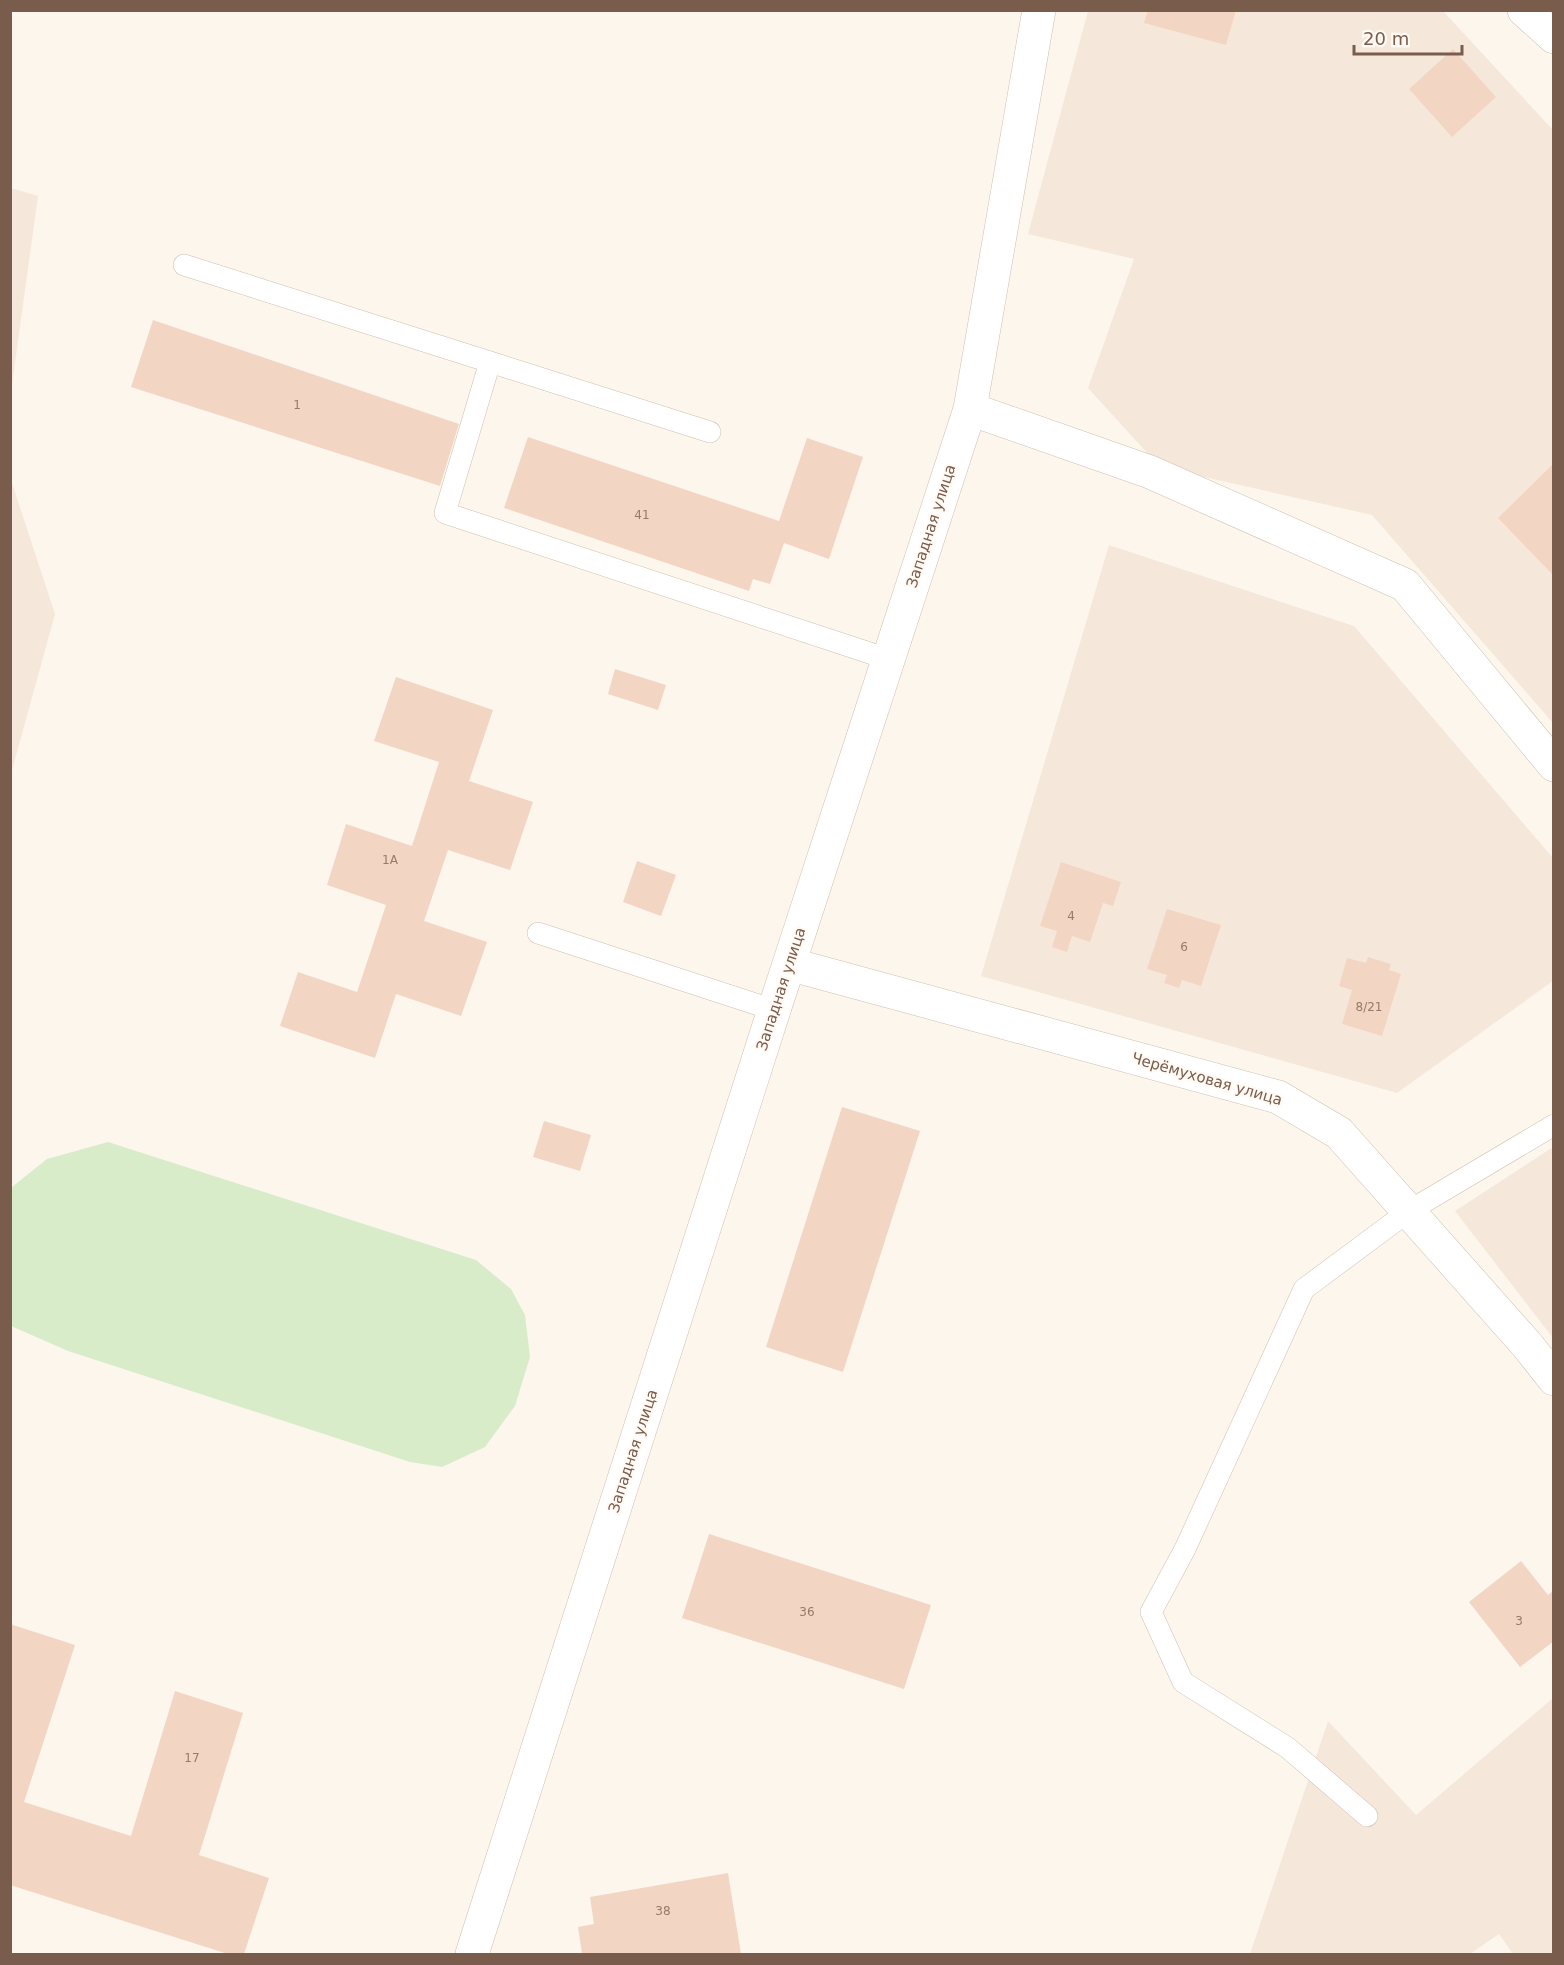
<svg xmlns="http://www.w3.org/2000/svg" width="1564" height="1965" font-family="'DejaVu Sans',sans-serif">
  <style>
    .residential { fill: #f5e8da }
    .green { fill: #d8ecc9 }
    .building { fill: #f3d5c3 }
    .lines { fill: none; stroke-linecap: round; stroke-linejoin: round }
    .service-casing { stroke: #d1beb0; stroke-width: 22 }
    .minor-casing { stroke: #d1beb0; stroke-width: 34 }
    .service { stroke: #fff; stroke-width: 21 }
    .minor { stroke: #fff; stroke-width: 33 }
    .labels { text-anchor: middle; stroke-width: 4.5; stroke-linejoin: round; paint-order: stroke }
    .number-label { font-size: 12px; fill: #987a6a }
    .street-label { font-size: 15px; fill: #7a5c4d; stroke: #fffaf3 }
  </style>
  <rect width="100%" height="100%" fill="#fdf6ec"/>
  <path class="residential" d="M1088,11H1443L1553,130V723L1372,515L1160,467L1088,388L1134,259L1028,234Z
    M11,188L38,196L11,392L10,188Z
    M11,480L55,614L11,774Z
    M1109,545L1354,626L1553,858V981L1397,1093L981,976Z
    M1553,1147V1338L1455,1211Z
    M1553,1698V1954H1513L1499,1934L1470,1954H1250L1328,1721L1416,1815Z"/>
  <path class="green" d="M108,1142L476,1260L511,1289L525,1315L530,1357L515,1406L485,1447L442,1467L410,1462L68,1351L11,1326L12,1187L47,1159Z"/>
  <path class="building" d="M1148,10H1236L1226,45L1144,23Z
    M1453,49L1496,97L1452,137L1409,89Z
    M153,320L459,424L440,486L131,387Z
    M528,437L779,521L807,438L863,457L829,559L784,543L770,584L753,579L749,591L504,508Z
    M1554,463V573L1552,574L1498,518Z
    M615,669L666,685L658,710L608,694Z
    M396,677L493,710L469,781L533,802L510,870L448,850L424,921L487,942L461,1016L396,994L375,1058L280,1026L298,972L357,992L386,905L327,885L346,824L412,846L439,762L374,741Z
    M637,861L676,875L661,916L623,902Z
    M1061,862L1121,882L1113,906L1103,903L1090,942L1072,936L1067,952L1052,947L1057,931L1040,926Z
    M1167,909L1221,925L1201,986L1182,980L1179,988L1164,983L1167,975L1147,969Z
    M1368,957L1391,964L1389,970L1401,974L1382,1036L1342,1024L1352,990L1339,986L1347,958L1366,963Z
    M842,1107L920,1131L843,1372L766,1347Z
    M544,1121L591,1135L580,1171L533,1157Z
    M709,1534L931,1605L904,1689L682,1618Z
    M1521,1561L1548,1595L1554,1590V1641L1520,1667L1469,1602Z
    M10,1624L75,1645L24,1802L131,1836L175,1691L243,1713L199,1855L269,1878L244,1954H228L10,1885Z
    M728,1873L741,1954H582L578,1927L594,1924L590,1897Z"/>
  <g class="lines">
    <g class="service-casing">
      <path id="service" d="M184,265L490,362L445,513L888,659
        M490,362L710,432
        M538,933L774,1010
        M1367,1816L1288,1748L1183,1682L1151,1612L1185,1549L1304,1289L1409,1211L1554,1125"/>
    </g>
    <g class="minor-casing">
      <path id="minor" d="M1524,10L1554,37
        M970,409L1150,472L1405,585L1554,765
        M789,964L1278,1097L1339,1133L1528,1346L1554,1379
        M472,1954L774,1010L970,409L1039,10"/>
    </g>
    <use href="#service" class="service"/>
    <use href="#minor" class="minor"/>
  </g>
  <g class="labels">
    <g class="number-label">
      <text x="297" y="409">1</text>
      <text x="642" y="519">41</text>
      <text x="390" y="864">1А</text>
      <text x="1071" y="920">4</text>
      <text x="1184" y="951">6</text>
      <text x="1369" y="1011">8/21</text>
      <text x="807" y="1616">36</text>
      <text x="1519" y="1625">3</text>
      <text x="192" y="1762">17</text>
      <text x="663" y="1915">38</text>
    </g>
    <g class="street-label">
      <text transform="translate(931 526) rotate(-72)" y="5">Западная улица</text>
      <text transform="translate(781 989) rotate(-72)" y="5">Западная улица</text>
      <text transform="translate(1207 1079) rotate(16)" y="5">Черёмуховая улица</text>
      <text transform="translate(633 1451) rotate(-72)" y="5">Западная улица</text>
    </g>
  </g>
  <rect width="1564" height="1965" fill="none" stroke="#7a5c4d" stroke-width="24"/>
  <path d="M1354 45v9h108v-9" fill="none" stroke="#7a5c4d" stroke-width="3"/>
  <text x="1363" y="45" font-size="18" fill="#7a5c4d" stroke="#fffaf3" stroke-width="4.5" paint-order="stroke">20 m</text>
</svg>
